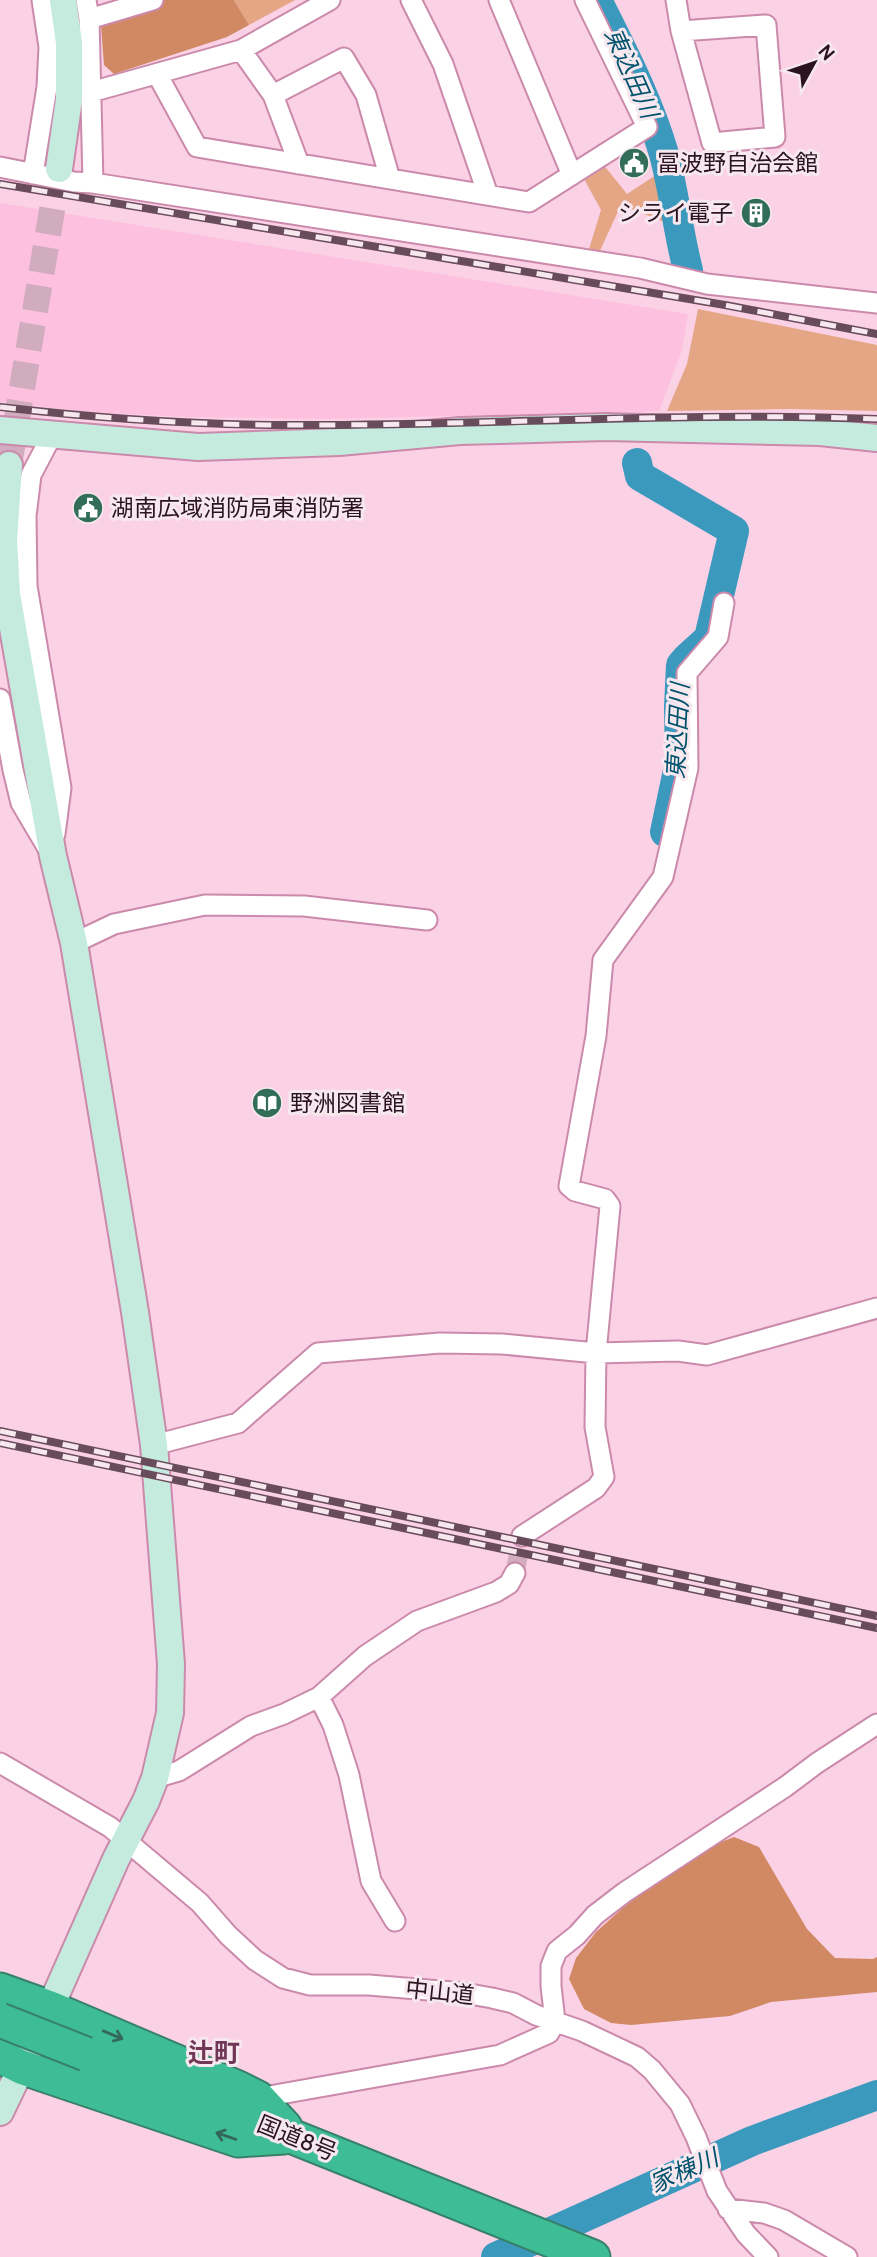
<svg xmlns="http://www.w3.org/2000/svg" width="877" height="2257" font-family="Cabin,'Noto Sans JP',sans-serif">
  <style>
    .built { fill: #fdc0de }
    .green { fill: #e5a686 }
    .forest { fill: #d18964 }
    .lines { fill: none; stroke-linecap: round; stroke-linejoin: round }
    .river { stroke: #3b99bd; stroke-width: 30 }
    .street-tunnel { stroke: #d1abbe; stroke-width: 19; stroke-dasharray: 19 10; stroke-linecap: butt }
    .secondary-tunnel { stroke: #d1abbe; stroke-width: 26; stroke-dasharray: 26 13; stroke-linecap: butt }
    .street-casing { stroke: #cb8aab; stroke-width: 23 }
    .secondary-casing { stroke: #cb8aab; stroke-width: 30 }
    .highway-casing { stroke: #37816b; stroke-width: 37 }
    .street { stroke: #fff; stroke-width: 19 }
    .secondary { stroke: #c5ebdf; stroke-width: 26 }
    .highway { stroke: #3ebc94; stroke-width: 33 }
    .rail-casing { stroke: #694c5b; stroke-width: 8 }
    .rail { stroke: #f6e8ee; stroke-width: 5; stroke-dasharray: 16; stroke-linecap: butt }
    .highway-bridge-casing { stroke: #37816b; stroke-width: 37; stroke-linecap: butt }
    .highway-bridge { stroke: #3ebc94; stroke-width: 33 }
    .oneway { stroke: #34685a }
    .labels { text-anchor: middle; stroke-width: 6; stroke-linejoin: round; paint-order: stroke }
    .poi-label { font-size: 23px; fill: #2b1320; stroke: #f6e8ee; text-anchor: start }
    .street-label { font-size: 23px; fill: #2b1320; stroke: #f6e8ee }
    .water-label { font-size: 24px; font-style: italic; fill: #02536d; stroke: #f6e8ee }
    .quarter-label { font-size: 26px; font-weight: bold; fill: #703756; stroke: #f6e8ee }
  </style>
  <rect width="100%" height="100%" fill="#fbd1e6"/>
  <path class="built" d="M0,203L688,314L682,350L659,411L326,419L186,417L85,412L0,402Z"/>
  <path class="green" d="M234,0H295L249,25Z
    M603,164L627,194L656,175L667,223L621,205L598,255L589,249L601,210L583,177Z
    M698,309L877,345V411L789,409L667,411L687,364Z"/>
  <path class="forest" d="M160,0H234L249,25L227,37L114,74L104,65L101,26L109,16Z
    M734,1837L759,1847L807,1929L835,1958L873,1959L877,1957V1992L771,2002L730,2016L631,2025L611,2023L584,2009L569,1979L576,1958L596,1932L625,1906L703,1849Z"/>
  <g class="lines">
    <path class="river" d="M597,0C622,50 648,99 664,154C674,191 678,232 688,270
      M637,463L640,476L734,531L709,638L687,658L681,665L679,707L680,761L665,832
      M496,2257L752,2141L877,2095"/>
    <path class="street-tunnel" d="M515,1573L522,1536"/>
    <path class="secondary-tunnel" d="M9,465L59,169"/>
    <g class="street-casing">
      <path id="street" d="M86,0L89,19L93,183
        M411,0L443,64L488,195
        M499,0L572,175
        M676,0L681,31L712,143L775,137L766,25L681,31
        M89,19L153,0
        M241,50L273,95L299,164
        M157,74L197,147L529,202L647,127L585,0
        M91,92L241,50L330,0
        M273,95L344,58L366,95L390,179
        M0,167L74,182L93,183L640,268L707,284L877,303
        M33,174L47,87L49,47L42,0
        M52,435L31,475L26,516L27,586L61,788L55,834
        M0,699L13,770L21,803L47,847
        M74,943L114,924L205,905L304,906L427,920
        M154,1445L238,1423L318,1353L440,1343L502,1344L596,1353L678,1351L707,1355L877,1308
        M522,1536L596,1488L604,1477L595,1427L596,1353L610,1206L605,1199L575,1191L569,1186L596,1036L603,960L663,877L688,768L687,673L718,637L724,603
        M319,1697L333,1725L349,1775L371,1881L395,1921
        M0,1763L110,1827L200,1903L228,1935L255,1960L283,1978L310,1985H369L464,1993L492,1998L513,2003L536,2015L582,2031L637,2057L652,2070L680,2104L696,2137L717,2191L746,2234L768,2257
        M155,1778L179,1771L251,1726L284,1714L319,1697L365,1656L417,1621L496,1592L509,1584L515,1573
        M258,2098L500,2055L549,2033L555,2021L551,1986V1966L557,1951L577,1935L595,1915L625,1892L785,1787L817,1763L877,1724
        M728,2209L764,2213L784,2220L847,2257"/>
    </g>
    <g class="secondary-casing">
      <path id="secondary" d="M59,169L69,99V43L63,0
        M0,430L198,447L339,442L460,431L606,427L820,432L877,438
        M0,2112L50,2008L116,1859L146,1801L155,1778L170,1713L171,1664L154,1445L135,1312L74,943L53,856L7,594L4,541L9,465"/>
    </g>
    <g class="highway-casing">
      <path id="highway" d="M0,1990L50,2008L238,2088L258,2098L285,2127
        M86,2054L593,2257
        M0,2056L21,2067L238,2140L284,2137"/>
    </g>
    <use href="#street" class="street"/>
    <use href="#secondary" class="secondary"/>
    <use href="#highway" class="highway"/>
    <g class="rail-casing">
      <path id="rail" d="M0,184L725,305L877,334
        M0,407C96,418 193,425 290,425C486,426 681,411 877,419
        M0,1431L877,1616
        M0,1443L877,1628"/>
    </g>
    <use href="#rail" class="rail"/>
    <g class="highway-bridge-casing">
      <path id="highway-bridge" d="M0,2020L86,2054"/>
    </g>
    <use href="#highway-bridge" class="highway-bridge"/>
  </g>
  <defs><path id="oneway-shaft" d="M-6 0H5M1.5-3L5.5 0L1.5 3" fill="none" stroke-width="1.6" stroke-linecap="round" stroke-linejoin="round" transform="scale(1.75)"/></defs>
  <g class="oneway">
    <use href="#oneway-shaft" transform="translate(113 2035) rotate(23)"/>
    <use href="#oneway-shaft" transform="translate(226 2136) rotate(-161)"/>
  </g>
  <defs>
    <g id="civic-disc" transform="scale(1.575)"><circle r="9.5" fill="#316d58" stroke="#f6e8ee"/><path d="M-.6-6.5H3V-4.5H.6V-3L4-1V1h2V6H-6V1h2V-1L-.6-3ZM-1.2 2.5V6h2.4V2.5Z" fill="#fff"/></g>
    <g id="building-disc" transform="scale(1.575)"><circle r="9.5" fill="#316d58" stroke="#f6e8ee"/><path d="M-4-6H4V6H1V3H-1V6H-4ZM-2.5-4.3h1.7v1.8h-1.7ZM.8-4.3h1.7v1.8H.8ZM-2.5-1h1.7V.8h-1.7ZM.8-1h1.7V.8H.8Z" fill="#fff"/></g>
    <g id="library-disc" transform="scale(1.575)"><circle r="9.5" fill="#316d58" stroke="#f6e8ee"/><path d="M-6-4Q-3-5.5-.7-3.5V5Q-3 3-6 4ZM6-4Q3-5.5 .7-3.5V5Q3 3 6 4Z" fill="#fff"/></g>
  </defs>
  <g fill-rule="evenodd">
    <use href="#civic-disc" x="634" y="163"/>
    <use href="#building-disc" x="756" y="213"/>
    <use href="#civic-disc" x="88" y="508"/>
    <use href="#library-disc" x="267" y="1103"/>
  </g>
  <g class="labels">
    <g class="poi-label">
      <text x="657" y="171">冨波野自治会館</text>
      <text x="733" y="221" text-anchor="end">シライ電子</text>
      <text x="111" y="516">湖南広域消防局東消防署</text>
      <text x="290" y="1111">野洲図書館</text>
    </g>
    <g class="street-label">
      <text transform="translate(440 1992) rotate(6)" y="8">中山道</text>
      <text transform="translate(297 2138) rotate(22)" y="8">国道8号</text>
    </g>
    <g class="water-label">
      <text transform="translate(631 73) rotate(66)" y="8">東込田川</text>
      <text transform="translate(678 731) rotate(-87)" y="8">東込田川</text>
      <text transform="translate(684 2171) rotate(-24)" y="8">家棟川</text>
    </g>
    <g class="quarter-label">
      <text x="214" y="2062">辻町</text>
    </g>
  </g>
  <g transform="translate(814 63) rotate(50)" stroke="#f6e8ee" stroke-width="5" paint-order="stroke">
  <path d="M0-5L12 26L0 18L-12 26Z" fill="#2b1320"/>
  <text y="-10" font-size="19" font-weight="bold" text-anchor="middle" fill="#2b1320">N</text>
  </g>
</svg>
